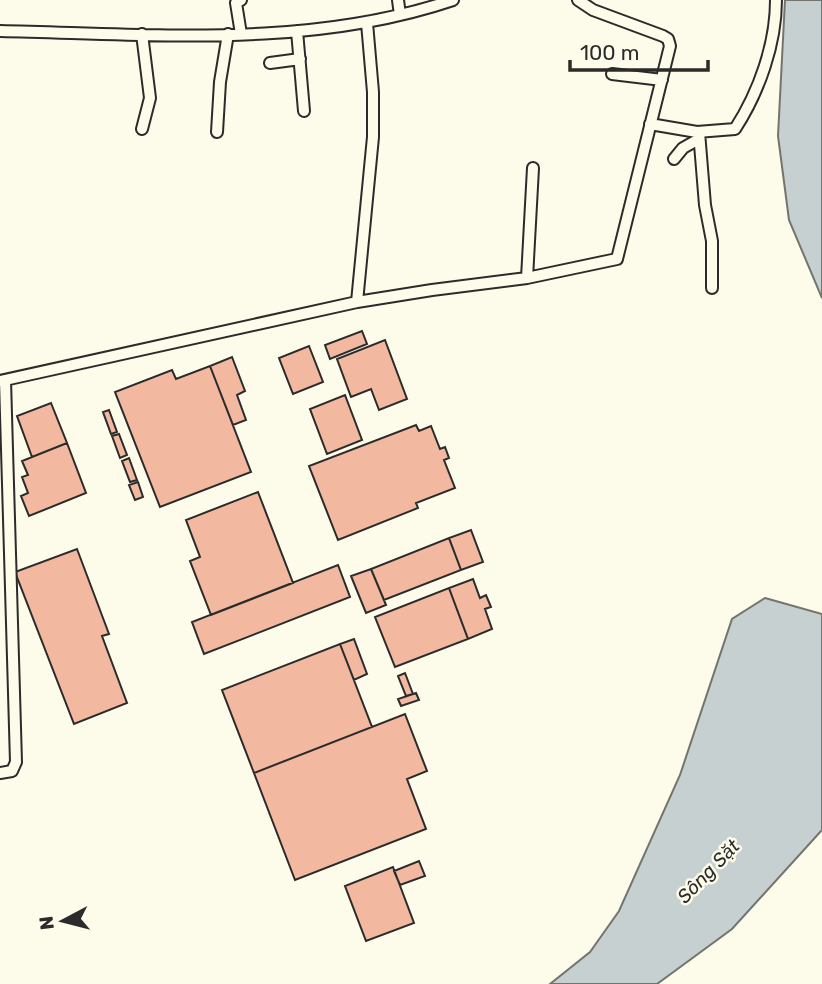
<svg xmlns="http://www.w3.org/2000/svg" width="822" height="984" font-family="Rubik,sans-serif">
  <style>
    .water { fill: #c7d0d0; stroke: #74746e; stroke-width: 2 }
    .building { fill: #f2b8a0; stroke: #2b2b2b; stroke-width: 2 }
    .lines { fill: none; stroke-linecap: round; stroke-linejoin: round }
    .minor-casing { stroke: #2b2b2b; stroke-width: 14 }
    .minor { stroke: #fdfbea; stroke-width: 10 }
    .labels { text-anchor: middle; stroke-width: 5; stroke-linejoin: round; paint-order: stroke }
    .water-label { font-size: 19px; font-style: italic; fill: #2b2b2b; stroke: #fdfbea }
  </style>
  <rect width="100%" height="100%" fill="#fdfbea"/>
  <path class="water" d="M785,0H822V298L789,220L778,136Z
    M765,598L822,614V830L732,929L657,984H550L590,952L619,911L680,775L732,619Z"/>
  <path class="building" d="M362,331L367,344L330,359L325,345Z
    M385,340L407,399L379,410L371,389L351,397L337,359Z
    M309,346L323,382L293,394L279,358Z
    M232,357L245,391L237,395L246,420L233,425L210,366Z
    M210,366L251,472L160,507L115,392L172,370L176,379Z
    M345,395L362,440L327,454L310,409Z
    M51,403L67,443L32,457L17,416Z
    M109,410L117,432L111,434L103,412Z
    M416,425L419,431L431,426L440,449L445,447L449,458L444,460L455,488L416,503L418,508L338,540L309,466Z
    M119,434L127,455L120,458L112,436Z
    M67,443L86,493L29,516L21,496L28,493L22,477L28,475L22,461Z
    M129,458L137,480L130,482L122,461Z
    M138,482L143,497L135,500L129,485Z
    M258,492L293,583L211,615L190,561L200,557L186,520Z
    M471,530L483,562L461,570L449,538Z
    M449,538L461,570L384,600L371,569Z
    M77,549L109,634L102,636L127,703L74,724L15,572Z
    M338,565L350,597L204,654L192,622Z
    M371,569L386,605L366,613L351,576Z
    M473,579L480,598L486,595L491,607L485,609L492,629L468,639L449,588Z
    M449,588L468,639L395,667L375,617Z
    M354,639L367,674L354,680L340,644Z
    M340,644L372,727L254,773L222,690Z
    M405,673L413,694L406,696L398,676Z
    M416,693L419,700L401,706L398,699Z
    M405,714L427,771L407,779L426,829L295,880L254,773Z
    M419,861L425,876L400,885L394,871Z
    M393,867L414,923L366,941L345,886Z"/>
  <g class="lines">
    <g class="minor-casing">
      <path id="minor" d="M398,0L400,15
        M0,31C151,34 308,49 453,0
        M297,31L304,111
        M241,34L236,3L241,0
        M270,63L300,59
        M612,74L662,80
        M650,124L697,132L735,129C759,92 776,44 776,0
        M142,129L150,98L142,34
        M217,132L220,82L228,34
        M699,132L705,205L712,241V288
        M674,159L683,148L699,139
        M527,278L533,168
        M357,302L373,137V92L367,23
        M0,381L357,302L432,290L527,278L617,259L670,46L668,39L663,36L593,10L578,0
        M0,773L12,771L16,762L5,380"/>
    </g>
    <use href="#minor" class="minor"/>
  </g>
  <g class="labels">
    <g class="water-label">
      <text transform="translate(708 871) rotate(-46)" y="7">Sông Sặt</text>
    </g>
  </g>
  <g transform="translate(63 921) rotate(263)" stroke="#fdfbea" stroke-width="5" paint-order="stroke">
  <path d="M0-5L12 26L0 18L-12 26Z" fill="#2b2b2b"/>
  <text y="-10" font-size="19" font-weight="bold" text-anchor="middle" fill="#2b2b2b">N</text>
  </g>
  <path d="M570 60v10h138v-10" fill="none" stroke="#2b2b2b" stroke-width="3.5"/>
  <text x="580" y="60" font-size="21" fill="#2b2b2b" stroke="#fdfbea" stroke-width="5" paint-order="stroke">100 m</text>
</svg>
